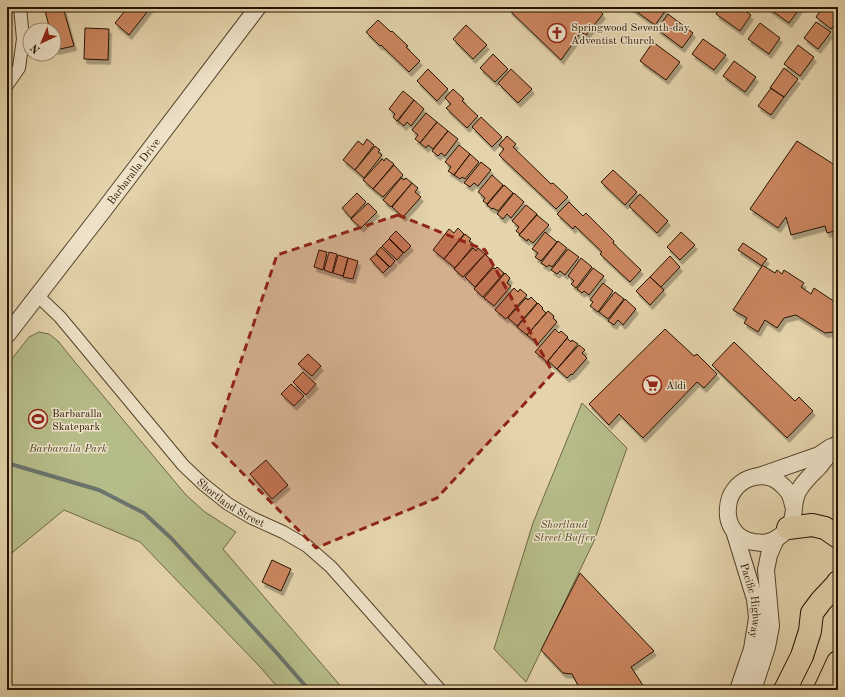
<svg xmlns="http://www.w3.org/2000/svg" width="845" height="697" font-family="'Old Standard TT',serif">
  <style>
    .green { fill: #b6bc88; stroke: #6d6844 }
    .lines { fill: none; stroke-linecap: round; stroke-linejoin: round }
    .stream { stroke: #6b746d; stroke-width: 4 }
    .building { fill: #cb8660; stroke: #241300; filter: url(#shadow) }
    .minor-casing { stroke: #54432b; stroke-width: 14 }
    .tertiary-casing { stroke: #54432b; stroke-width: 18 }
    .motorway-casing { stroke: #241300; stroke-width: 24 }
    .minor { stroke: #ede2c8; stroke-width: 12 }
    .tertiary { stroke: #ede2c8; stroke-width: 16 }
    .motorway { stroke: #e4d3ab; stroke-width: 22 }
    .marked { fill: #8f2418; fill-opacity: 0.2; stroke: #8f2418; stroke-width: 3; stroke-dasharray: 8 5; stroke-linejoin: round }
    .labels { text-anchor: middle; stroke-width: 3; stroke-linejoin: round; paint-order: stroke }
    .poi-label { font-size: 11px; fill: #241300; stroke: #ede2c8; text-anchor: start }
    .street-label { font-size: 11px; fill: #241300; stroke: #ede2c8 }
    .park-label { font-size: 11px; font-style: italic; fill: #504629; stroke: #ede2c8 }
  </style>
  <defs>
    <filter id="shadow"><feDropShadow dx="2.5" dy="4.5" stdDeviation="0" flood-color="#0004"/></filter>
  </defs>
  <rect width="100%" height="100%" fill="#e4d3ab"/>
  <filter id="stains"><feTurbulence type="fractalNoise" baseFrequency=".005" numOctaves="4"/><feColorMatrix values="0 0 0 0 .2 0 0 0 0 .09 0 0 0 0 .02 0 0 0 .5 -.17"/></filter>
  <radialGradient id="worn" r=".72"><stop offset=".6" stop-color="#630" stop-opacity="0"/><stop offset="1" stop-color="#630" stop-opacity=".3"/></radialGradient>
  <path class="green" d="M39,332L49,334L58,341L74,361L186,495L205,512L236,532L223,549L344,690H280L261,668L140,542L64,510L7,557V365L29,337Z
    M582,403L627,448L594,541L526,682L494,649L533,523Z"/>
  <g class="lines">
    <path class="stream" d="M7,463L99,490L144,513L171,538L275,651L309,690"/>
  </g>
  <path class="building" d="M44,7H63L74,46L56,50L54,45V30H50Z
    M128,7H151L129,35L115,23Z
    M512,7H599L598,9L603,14L586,35L581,32L561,60L509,10Z
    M630,7H663L666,10L655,25Z
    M721,7H740L751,15L740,31L716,14Z
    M769,7H798L800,8L789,23L768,8Z
    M823,7H838V20L831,29L816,17Z
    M668,14L693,33L682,48L657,29Z
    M378,20L391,32L392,31L408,46L406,47L420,61L409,72L381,45L380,46L366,32Z
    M816,22L831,32L818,49L804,38Z
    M760,23L780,38L769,54L748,39Z
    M466,25L487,45L473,59L453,39Z
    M85,28L109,29L108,60L84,59Z
    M703,39L726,55L714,70L692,54Z
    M653,42L680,62L666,80L640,61Z
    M798,45L814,57L800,76L784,64Z
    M493,54L508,69L495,82L480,68Z
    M734,61L756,77L745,92L723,76Z
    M784,68L798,79L784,97L770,88Z
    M428,69L448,89L437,101L417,81Z
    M511,69L532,89L518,103L498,83Z
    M771,88L784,97L771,115L758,106Z
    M453,89L464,99L462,101L478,116L467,128L446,108L451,104L445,98Z
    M403,91L414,100L397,121L393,117L395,114L389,109Z
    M414,100L424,109L411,126L407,122L404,126L398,121Z
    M426,113L437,122L420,143L415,139L418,135L412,130Z
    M481,117L502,137L492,147L472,127Z
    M437,122L448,131L433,149L428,145L426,148L420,143Z
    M448,131L458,139L445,156L441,153L438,156L432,151Z
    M507,136L516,144L513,147L551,184L553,183L568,197L556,209L499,155L504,149L499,145Z
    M367,139L374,145L355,170L343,160L358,141L363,145Z
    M797,141L838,167V221H836L838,230L827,233L825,226L791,235L786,217L778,228L750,209Z
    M459,145L470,154L454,175L448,171L451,167L445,162Z
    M375,146L380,150L378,152L382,155L364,178L355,170Z
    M470,154L479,162L465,179L462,177L460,179L454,175Z
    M386,158L394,164L373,189L363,180L382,159L384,161Z
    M481,162L491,170L478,186L474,183L470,187L464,183Z
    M394,165L403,175L383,197L373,189Z
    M613,170L637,192L625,205L601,182Z
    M492,175L503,185L487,204L483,201L485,198L478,192Z
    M401,178L404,180L406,178L412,183L391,207L383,200Z
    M412,183L418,188L415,192L421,197L403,217L392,207Z
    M504,185L513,193L498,211L493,208L492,209L487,205Z
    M357,193L366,202L351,218L342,208Z
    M514,193L524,202L511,218L507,214L503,219L497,214Z
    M640,194L668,221L657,233L629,206Z
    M569,202L583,216L586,213L614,241L613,243L641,270L630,282L600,254L602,252L575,226L573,229L557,214Z
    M368,203L377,212L361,228L351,219Z
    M526,205L537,214L520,234L516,231L519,227L512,221Z
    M537,215L549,225L533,243L528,239L527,241L519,235Z
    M458,228L464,234L444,259L433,250L449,229L454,233Z
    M396,231L411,246L404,253L389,238Z
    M545,232L557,242L541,261L535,257L538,253L532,249Z
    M681,232L695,245L680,260L667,247Z
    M465,234L471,239L469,241L474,245L455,268L444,259Z
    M389,239L403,253L397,260L382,246Z
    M558,241L567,248L552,267L549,265L547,267L541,263Z
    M743,243L767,259L762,265L775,273L777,270L782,274L784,270L804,283L801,287L811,294L814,288L838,304V326L835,330L833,332L825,333L796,315L784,318L777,328L765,320L758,332L744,323L747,318L733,310L762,266L738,250Z
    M381,247L395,261L390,267L376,253Z
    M473,248L476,251L478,248L485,254L463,277L454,269Z
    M568,249L579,257L565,275L560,271L557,274L551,270Z
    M319,250L327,252L323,270L314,267Z
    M329,252L337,254L332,273L324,270Z
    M376,254L389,267L383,273L370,259Z
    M485,254L490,259L489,260L494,265L475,287L465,277Z
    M338,255L348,258L343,276L333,273Z
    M670,256L680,267L661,287L650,277Z
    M348,258L358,261L353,279L343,277Z
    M581,258L592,267L576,288L571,284L574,281L568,276Z
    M497,267L504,273L483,297L474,289L493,268L495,269Z
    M593,268L604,276L589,295L584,291L582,293L577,289Z
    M505,273L510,278L507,283L511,286L494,306L484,298Z
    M650,277L664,290L650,305L636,291Z
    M603,283L613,291L598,312L590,306L593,302L590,300Z
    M514,288L518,292L520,289L527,295L506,319L495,310Z
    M615,292L624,299L608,319L599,312Z
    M531,297L537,303L517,326L508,318L526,298L528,300Z
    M625,299L636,309L623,325L618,320L614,325L608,321Z
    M538,303L543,308L542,309L546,313L527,335L517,327Z
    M548,311L554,316L553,318L557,322L538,344L527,335Z
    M555,329L559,333L561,331L568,337L547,362L535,352Z
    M665,329L694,356L697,354L717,374L704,388L697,382L643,438L619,414L609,425L589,404Z
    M567,338L571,342L572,340L578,344L557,369L548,361Z
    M734,342L795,401L799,397L813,411L787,438L712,365Z
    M579,345L585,350L582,353L587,358L572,375L571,374L567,378L557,369Z
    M308,354L321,366L312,376L298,364Z
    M303,372L316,384L306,395L293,382Z
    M291,384L304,396L294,406L281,394Z
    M266,460L288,485L272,499L250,474Z
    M272,560L291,569L281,591L262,582Z
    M580,573L654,651L631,667L644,687L652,690H582L580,689L572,674L563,673L541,650Z"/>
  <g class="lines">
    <g class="minor-casing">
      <g id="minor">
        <path d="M7,85L19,68L23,39L20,7"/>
        <path id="s1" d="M38,296L60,317L183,465L203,484L228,504L252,518L283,532L307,546L331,567L440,690"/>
      </g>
    </g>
    <g class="tertiary-casing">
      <g id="tertiary">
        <path id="s2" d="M7,335L103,211L258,7"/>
        <path d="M759,476L819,455L831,447"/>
        <path d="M793,505C792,501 791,496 789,493C788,491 785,488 783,486C764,465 729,480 728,508C727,516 728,521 732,528C737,536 744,541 754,542C757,542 760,543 763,543C776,542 791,530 793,516C795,507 793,499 799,490C804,481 812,474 819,467C825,459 832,451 838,443"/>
        <path id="s3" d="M735,534L755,599L757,618L752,649L738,690"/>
        <path d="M753,690L767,647L771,626L766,570L769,555L776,539"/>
      </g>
    </g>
    <g class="motorway-casing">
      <path id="motorway" d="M788,528L812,525L825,528L838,537
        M785,690L802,656L810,631L812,613L821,601L836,585L838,582
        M825,690L838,662"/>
    </g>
    <use href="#minor" class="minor"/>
    <use href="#tertiary" class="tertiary"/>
    <use href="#motorway" class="motorway"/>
  </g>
  <path class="marked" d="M398,215L485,250L553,373L437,498L316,548L213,443L277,255Z"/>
  <defs>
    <g id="church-ring" transform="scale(1)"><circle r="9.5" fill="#ede2c8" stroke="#8f2418" stroke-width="1.5"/><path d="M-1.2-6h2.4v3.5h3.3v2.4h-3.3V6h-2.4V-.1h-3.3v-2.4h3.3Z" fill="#8f2418"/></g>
    <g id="supermarket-ring" transform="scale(1)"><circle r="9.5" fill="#ede2c8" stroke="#8f2418" stroke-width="1.5"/><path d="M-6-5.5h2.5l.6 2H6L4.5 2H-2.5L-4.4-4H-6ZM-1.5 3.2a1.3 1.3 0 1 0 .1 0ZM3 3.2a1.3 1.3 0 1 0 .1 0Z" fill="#8f2418"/></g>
    <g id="stadium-ring" transform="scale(1)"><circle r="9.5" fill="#ede2c8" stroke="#8f2418" stroke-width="1.5"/><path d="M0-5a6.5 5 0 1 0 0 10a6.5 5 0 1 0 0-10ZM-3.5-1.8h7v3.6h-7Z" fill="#8f2418"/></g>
  </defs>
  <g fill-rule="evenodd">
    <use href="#church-ring" x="557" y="33"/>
    <use href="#supermarket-ring" x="652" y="385"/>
    <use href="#stadium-ring" x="38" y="419"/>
  </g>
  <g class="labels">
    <g class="poi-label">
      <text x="571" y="31">Springwood Seventh-day<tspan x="571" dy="13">Adventist Church</tspan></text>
      <text x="666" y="389">Aldi</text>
      <text x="52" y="417">Barbaralla<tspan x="52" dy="13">Skatepark</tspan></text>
    </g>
    <g class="street-label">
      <text dy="4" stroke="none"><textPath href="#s2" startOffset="207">Barbaralla Drive</textPath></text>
      <text dy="4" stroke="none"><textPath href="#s1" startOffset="284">Shortland Street</textPath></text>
      <text dy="4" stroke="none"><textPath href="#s3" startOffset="69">Pacific Highway</textPath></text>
    </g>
    <g class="park-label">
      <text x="68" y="452">Barbaralla Park</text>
      <text x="564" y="528">Shortland<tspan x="564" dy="13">Street Buffer</tspan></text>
    </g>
  </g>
  <rect width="845" height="697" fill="none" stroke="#e4d3ab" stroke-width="24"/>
  <rect x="8" y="8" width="829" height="681" fill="none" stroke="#241300" stroke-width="2"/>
  <rect x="12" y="12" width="821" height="673" fill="none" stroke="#241300"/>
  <g transform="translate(42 42) rotate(224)"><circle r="19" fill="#ede2c8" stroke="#9d8f78"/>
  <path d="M0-3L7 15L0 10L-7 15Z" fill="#8f2418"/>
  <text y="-6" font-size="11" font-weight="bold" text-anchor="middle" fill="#241300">N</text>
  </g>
  <rect width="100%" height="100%" filter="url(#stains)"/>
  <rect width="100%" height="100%" fill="url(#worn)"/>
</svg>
